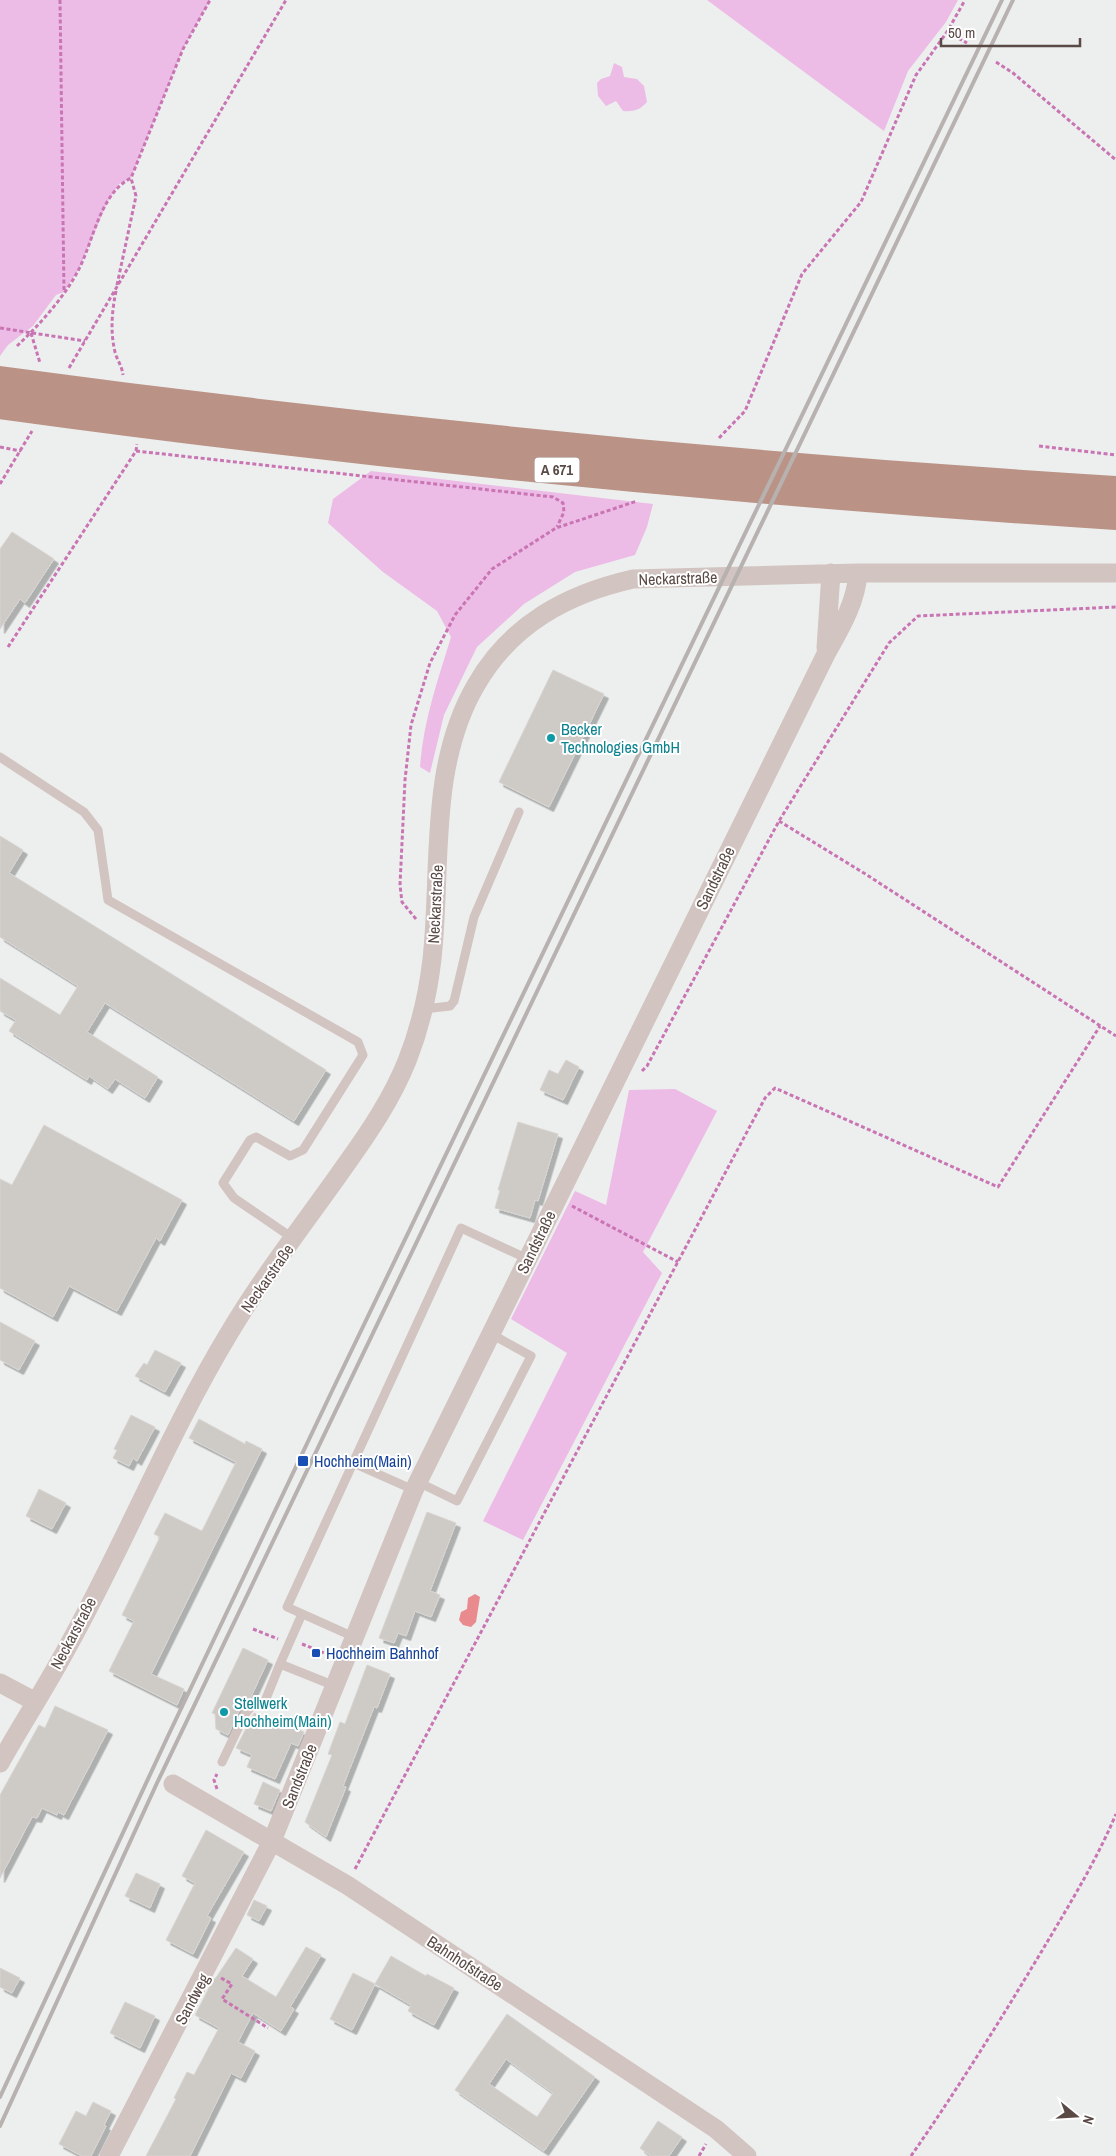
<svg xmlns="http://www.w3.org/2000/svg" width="1116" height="2156" font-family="'Archivo Narrow',sans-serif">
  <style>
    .green { fill: #ecbce6 }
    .water { fill: #e88a8e }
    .building { fill: #cecac6; stroke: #d8d4d1; fill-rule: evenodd; filter: url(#shadow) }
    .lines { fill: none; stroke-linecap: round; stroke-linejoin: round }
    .path { stroke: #c975b3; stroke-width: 3; stroke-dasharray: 4 2.5; stroke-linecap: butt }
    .lane { stroke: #d2c4c0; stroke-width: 9 }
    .street { stroke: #d2c4c0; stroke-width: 19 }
    .highway { stroke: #ba9386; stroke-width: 28 }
    .rail { stroke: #b7b2af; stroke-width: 4 }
    .culture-dot { fill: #0f9aa8; stroke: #fff; stroke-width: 2 }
    .transit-dot { fill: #1a4fb4; stroke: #fff; stroke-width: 2 }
    .labels { text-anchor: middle; stroke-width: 4; stroke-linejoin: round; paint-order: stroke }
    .shield { fill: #fff; stroke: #8b807e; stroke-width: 1 }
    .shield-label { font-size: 15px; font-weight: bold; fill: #594a46 }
    .street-label { font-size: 16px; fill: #594a46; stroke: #fff }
    .culture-label { font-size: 16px; fill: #0d838f; stroke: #fff; text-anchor: start }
    .transit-label { font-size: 16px; fill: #164399; stroke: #fff; text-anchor: start }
  </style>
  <defs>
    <filter id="shadow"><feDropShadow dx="4.5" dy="4.5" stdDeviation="0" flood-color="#0004"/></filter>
  </defs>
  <rect width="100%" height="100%" fill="#edefef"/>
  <path class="green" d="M0,0H210L183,49L131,178L119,184L108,201L79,269L64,292L56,295L33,326L8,345L0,356Z
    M707,0H958L946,22L908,71L884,131Z
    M614,63L622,67L624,77L637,79L644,86L647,102C640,110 633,112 623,111L616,101L606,106L598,96L597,83L601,79L610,76Z
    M371,471L653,504L647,527L635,555L575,572L524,604L477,647L444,715L430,773L420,767C423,721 438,680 451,637L437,611L383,572L328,523L333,499Z
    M675,1089L717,1111L643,1252L662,1273L523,1540L483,1521L567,1353L511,1319L575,1191L606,1205L629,1090Z"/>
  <path class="water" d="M475,1594L480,1597L476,1622L471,1627L463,1625L459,1620L461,1612L467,1609L468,1598Z"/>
  <path class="building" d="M12,532L54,559L25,603L20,599L0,629V549Z
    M553,670L604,694L549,807L499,782Z
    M0,836L23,850L9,873L326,1070L294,1121L105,1003L87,1032L158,1077L145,1098L115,1079L108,1089L89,1076L87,1080L9,1031L16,1020L0,1011V978L60,1015L78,986L0,937Z
    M566,1060L579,1067L563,1100L540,1090L549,1070L558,1074Z
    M518,1122L558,1134L538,1201L535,1200L530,1218L495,1208L500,1190H498Z
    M44,1125L182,1200L160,1241L156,1238L117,1311L69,1286L53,1317L0,1288V1179L12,1185Z
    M0,1322L35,1341L19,1370L0,1360Z
    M155,1350L181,1363L165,1392L135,1376L144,1363L147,1365Z
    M131,1415L155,1427L137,1461L133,1458L129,1466L113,1458L117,1450L114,1449Z
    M199,1419L245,1444L246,1441L262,1449L151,1674L184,1689L177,1705L109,1671L134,1621L122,1615L160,1537L154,1534L165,1513L202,1531L236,1462L189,1438Z
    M39,1489L66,1503L52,1529L26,1516Z
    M427,1512L456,1523L430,1591L440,1595L431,1617L415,1611L406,1636L398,1633L394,1643L379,1638Z
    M243,1648L268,1660L249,1701L239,1711L228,1735L216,1729L215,1714L212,1713Z
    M367,1665L390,1674L377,1708L374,1707L343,1786L346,1787L326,1837L305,1822L332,1755L328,1754L340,1722L345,1724Z
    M55,1706L108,1730L64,1815L58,1812L57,1815L42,1808L37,1818L32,1817L0,1878V1795L39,1725L45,1728Z
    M254,1713L288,1728L289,1726L304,1732L298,1746L291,1743L275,1779L247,1767L252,1755L236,1748Z
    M263,1782L280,1790L271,1811L254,1804Z
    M206,1830L244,1852L207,1916L211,1918L193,1954L166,1940L195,1883L182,1876Z
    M136,1873L160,1884L150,1908L125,1896Z
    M254,1900L267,1906L259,1921L247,1915Z
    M306,1947L321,1955L290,2007L294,2009L281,2031L253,2013L238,2042L255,2051L241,2078L231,2073L190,2156H146L176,2099L174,2098L187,2072L194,2075L219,2028L195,2015L214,1978L215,1979L236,1948L253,1959L242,1976L276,1997Z
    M391,1956L426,1976L427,1974L454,1988L434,2025L408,2011L411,2005L375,1984Z
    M0,1968L20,1978L12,1993L0,1987Z
    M353,1973L375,1984L352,2030L330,2019Z
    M125,2002L155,2016L140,2048L110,2033Z
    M507,2014L595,2077L544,2151L455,2090ZM506,2059L553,2093L537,2117L489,2084Z
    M93,2102L111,2111L104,2125L106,2126L91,2156H82L59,2144L76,2111L86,2116Z
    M658,2121L682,2137L669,2156H651L640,2148Z"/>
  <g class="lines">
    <path class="path" d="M60,0L64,292
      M947,32L967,43
      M996,62L1013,73L1116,160
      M117,285L136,196L131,178
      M116,291C112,311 110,331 115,352C117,360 122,366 123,375
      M0,328L85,341
      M31,333L40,363
      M17,346C40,324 64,298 79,269C94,239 100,194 131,178L183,49L210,0
      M69,368L286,0
      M719,438L745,411L802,274L861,202L916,75L947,32L965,0
      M1039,446L1116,455
      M0,447L21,451
      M136,451L553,497L563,503L564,512L557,527
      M0,484L32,431
      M8,647L136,451L137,444
      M779,821L867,875L1116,1036
      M416,919L402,902L400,885L405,780L411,725L430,663L455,615L492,569L556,528L637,501
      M642,1071L647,1066L779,821L889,643L918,616L1116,607
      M572,1206L678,1262
      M253,1629L278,1639
      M302,1644L329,1655
      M217,1789L214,1780L217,1774
      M355,1869L765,1098L775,1088L998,1187L1100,1026
      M221,1978L232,1984L222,1999L268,2028
      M699,2156L706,2144
      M911,2156C959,2087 1003,2016 1046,1944C1071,1902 1097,1859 1116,1814"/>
    <path class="lane" d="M0,757L84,812L98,830L108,900L358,1042L363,1055L303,1150L290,1156L256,1137L250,1140L223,1183L234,1198L294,1239
      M424,1009L450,1006L454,1001L474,917L519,812
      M353,1463L461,1228L528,1259
      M418,1482L457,1501L531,1356L491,1334
      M302,1614L280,1664L335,1686
      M354,1637L287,1607L353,1463L414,1490
      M222,1762L245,1714L252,1706H263L280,1664"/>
    <path class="street" d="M826,648L831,573
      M0,1683L34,1701
      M0,1763C22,1724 46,1687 67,1648C125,1544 169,1432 231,1330C265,1273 308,1219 347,1163C370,1131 392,1098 407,1061C420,1028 428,994 432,959C442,868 428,767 476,685C511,624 567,594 633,579L858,573H1116
      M173,1784L347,1885L716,2129L747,2156
      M109,2156L272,1841L414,1490L826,654C840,629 856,603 858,573"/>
    <path class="highway" d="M0,380C370,430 743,467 1116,490
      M0,405C370,456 743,492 1116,516"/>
    <path class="rail" d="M0,2097L168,1736L332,1391L1002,0
      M0,2126L157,1783L1013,0"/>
  </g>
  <g class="culture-dot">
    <circle cx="551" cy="738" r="5"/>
    <circle cx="224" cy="1712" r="5"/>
  </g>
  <g class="transit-dot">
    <rect x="297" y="1455" width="12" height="12" rx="2.5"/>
    <rect x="311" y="1648" width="10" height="10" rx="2.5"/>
  </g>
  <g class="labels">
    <rect class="shield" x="534.5" y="457.5" width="45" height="25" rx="4"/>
    <g class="shield-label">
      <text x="557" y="475">A 671</text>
    </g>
    <g class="street-label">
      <text transform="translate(678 578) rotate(-2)" y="6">Neckarstraße</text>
      <text transform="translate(715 878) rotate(-64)" y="6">Sandstraße</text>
      <text transform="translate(435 904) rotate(-87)" y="6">Neckarstraße</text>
      <text transform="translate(536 1242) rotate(-64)" y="6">Sandstraße</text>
      <text transform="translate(267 1278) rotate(-55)" y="6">Neckarstraße</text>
      <text transform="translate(73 1633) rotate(-62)" y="6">Neckarstraße</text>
      <text transform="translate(299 1776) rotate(-68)" y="6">Sandstraße</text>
      <text transform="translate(465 1963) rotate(33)" y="6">Bahnhofstraße</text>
      <text transform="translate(192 1999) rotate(-62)" y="6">Sandweg</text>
    </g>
    <g class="culture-label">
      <text x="561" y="735">Becker<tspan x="561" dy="18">Technologies GmbH</tspan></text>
      <text x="234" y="1709">Stellwerk<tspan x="234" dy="18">Hochheim(Main)</tspan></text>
    </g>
    <g class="transit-label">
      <text x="314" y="1467">Hochheim(Main)</text>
      <text x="326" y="1659">Hochheim Bahnhof</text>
    </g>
  </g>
  <g transform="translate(1076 2116) rotate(108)" stroke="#ffffff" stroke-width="4" paint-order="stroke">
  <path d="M0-4L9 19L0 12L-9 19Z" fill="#594a46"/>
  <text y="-8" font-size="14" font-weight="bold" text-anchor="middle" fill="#594a46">N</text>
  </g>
  <path d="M941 38v8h139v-8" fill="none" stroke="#594a46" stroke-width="2.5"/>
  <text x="948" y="38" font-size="15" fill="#594a46" stroke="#ffffff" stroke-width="4" paint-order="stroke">50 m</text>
</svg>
